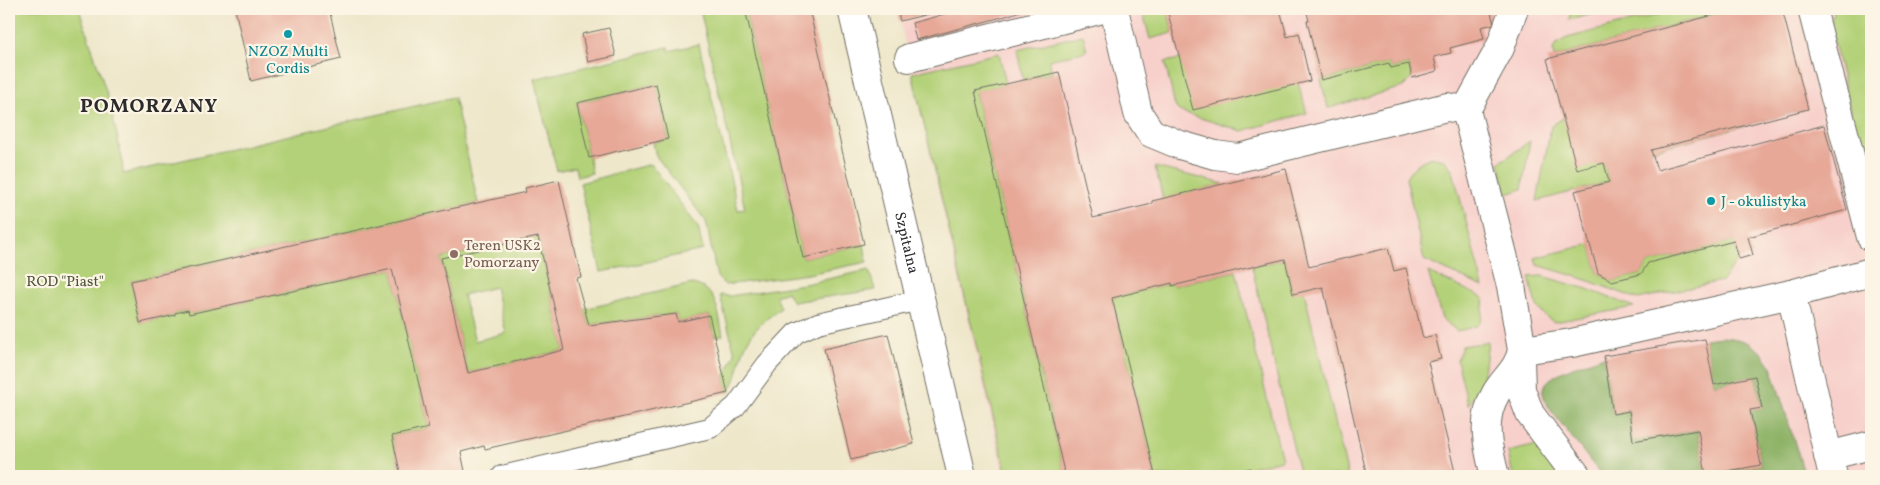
<svg xmlns="http://www.w3.org/2000/svg" width="1880" height="485" font-family="Vollkorn,serif">
  <style>
    .built { fill: #f7d0cb }
    .green { fill: #b3d178; stroke: #6f7e52; fill-rule: evenodd }
    .forest { fill: #8eb368; stroke: #5c6f4a }
    .building { fill: #e7a898; fill-rule: evenodd }
    .lines { fill: none; stroke-linecap: round; stroke-linejoin: round }
    .lane-casing { stroke: #6f6d63; stroke-width: 22 }
    .street-casing { stroke: #6f6d63; stroke-width: 30 }
    .lane { stroke: #fff; stroke-width: 20 }
    .street { stroke: #fff; stroke-width: 28 }
    .culture-dot { fill: #0f9aa8; stroke: #fcf5e5; stroke-width: 2 }
    .education-dot { fill: #8d6e63; stroke: #fcf5e5; stroke-width: 2 }
    .labels { text-anchor: middle; stroke-width: 4.5; stroke-linejoin: round; paint-order: stroke }
    .culture-label { font-size: 15px; fill: #0d838f; stroke: #fcf5e5 }
    .street-label { font-size: 15px; fill: #2b2b2b; stroke: #fcf5e5 }
    .education-label { font-size: 15px; fill: #785e54; stroke: #fcf5e5; text-anchor: start }
    .park-label { font-size: 15px; fill: #4d543e; stroke: #fcf5e5 }
    .district-label { font-size: 20px; font-weight: bold; letter-spacing: 1px; fill: #2b2b2b; stroke: #fcf5e5 }
  </style>
  <rect width="100%" height="100%" fill="#fcf5e5"/>
  <filter id="ink" filterUnits="userSpaceOnUse"><feTurbulence type="fractalNoise" baseFrequency=".02" numOctaves="2"/><feDisplacementMap in="SourceGraphic" scale="10" xChannelSelector="R" yChannelSelector="G"/><feConvolveMatrix kernelMatrix="1 2 1 2 8 2 1 2 1" color-interpolation-filters="sRGB"/></filter>
  <filter id="wash" filterUnits="userSpaceOnUse"><feTurbulence type="fractalNoise" baseFrequency=".0096" numOctaves="4" result="noise"/><feDisplacementMap in="SourceGraphic" scale="20" xChannelSelector="R" yChannelSelector="G"/><feGaussianBlur stdDeviation="1.12" result="paint"/><feColorMatrix in="noise" values="0 0 0 0 0 0 0 0 0 0 0 0 0 0 0 0 0 1.4 0 .05"/><feComposite in="paint" operator="in"/></filter>
  <g filter="url(#wash)">
    <rect width="100%" height="100%" fill="#eee7ca"/>
    <path class="built" d="M953,9H1871V476H1004L900,22Z"/>
    <path class="green" d="M9,9H79L109,100L122,158L123,174L454,97L478,203L131,281L140,323L175,315V313L188,310L189,314L392,269L429,428L392,436L401,476H9Z
      M700,9H745L803,258L864,244L867,262L808,274L733,284L725,285L717,277L706,221L656,156L653,143L668,139L656,84L577,103L592,173L577,177L575,167L557,171L534,79L668,47L669,51L699,44L738,210L745,209Z
      M1142,9H1167L1173,33L1150,39Z
      M1571,9H1613L1569,20Z
      M1680,9H1736L1554,57L1553,50L1555,45L1567,38Z
      M1761,9H1776L1803,110L1604,163L1609,182L1537,201L1551,126L1563,118L1576,114L1781,88Z
      M1835,9H1870L1871,13V166L1865,173L1829,21Z
      M1083,35L1087,51L1049,60L1052,73L1023,80L1017,50Z
      M999,53L1006,84L975,92L1065,476H1007L912,73Z
      M1180,59L1298,83L1307,113L1242,131L1181,112L1177,109L1175,106L1165,62Z
      M1389,63L1391,68L1409,64L1412,78L1403,87L1328,108L1321,80Z
      M1530,141L1522,189L1507,194L1499,163Z
      M1432,157C1443,157 1447,162 1453,171L1483,287L1424,260L1406,178C1413,167 1419,161 1432,157Z
      M651,164L698,227L703,250L601,272L580,183Z
      M1155,167L1224,184L1163,199Z
      M538,237L564,350L468,373L441,258ZM495,287L506,333L475,341L463,295Z
      M1733,241L1739,259L1722,281L1638,299L1578,277L1537,265L1535,258L1590,244L1598,273L1612,281L1641,274L1648,263Z
      M1285,259L1293,293L1304,291L1348,476H1283L1299,472L1252,267Z
      M869,270L875,290L793,302L787,292L776,296L781,308C767,318 753,329 746,345C738,361 739,379 728,393L724,377L735,354L720,295L730,296L810,283Z
      M1236,271L1282,460L1215,476H1151L1155,475L1112,298L1172,283L1173,286Z
      M1428,272L1484,298C1481,325 1485,325 1457,331L1442,319Z
      M1542,276L1587,289L1634,307L1554,322C1534,311 1534,297 1529,277Z
      M692,284C718,288 718,314 723,335L715,337L709,315L678,322L676,314L589,325L584,309Z
      M1488,342L1483,381L1468,405L1457,360L1462,346Z
      M1537,445L1558,476H1513L1508,452Z"/>
    <path class="forest" d="M1721,337C1747,339 1757,344 1771,366L1805,476H1640L1636,471L1629,476H1602L1549,408C1547,403 1542,396 1543,389C1546,373 1589,362 1604,356L1613,413L1629,411L1633,441L1698,430L1706,475L1761,465L1750,410L1762,408L1755,376L1714,385L1705,339Z"/>
    <g id="blocks">
      <path class="building" d="M235,9H329L341,59L251,81Z
        M745,9H809L864,244L803,258Z
        M897,9H949L900,21Z
        M963,9H1026L1006,16L916,40L912,23Z
        M1167,9H1280L1287,37L1299,33L1310,81L1193,110Z
        M1306,9H1490L1494,24L1481,27L1484,39L1450,48L1451,53L1434,57L1437,71L1412,78L1409,64L1391,68L1389,63L1321,80L1307,21H1309Z
        M1736,9H1782L1808,109L1651,150L1657,170L1824,125L1847,210L1748,237L1753,255L1739,259L1734,241L1648,263L1641,274L1612,281L1598,273L1575,191L1609,182L1604,163L1577,170L1547,59Z
        M609,28L616,56L588,62L582,34Z
        M1059,72L1093,218L1152,204V201L1286,169L1309,267L1388,248L1394,271L1406,268L1423,338L1435,335L1441,359L1428,362L1456,476H1367L1323,287L1293,294L1285,259L1172,286V283L1112,298L1155,475L1065,476L975,91Z
        M656,84L668,139L589,158L577,103Z
        M559,180L581,277L576,278L589,325L676,314L678,322L709,315L728,393L485,449L484,446L461,452L466,476H401L392,436L429,428L392,269L189,314L188,310L175,313V315L140,323L131,281L526,192L525,188ZM538,237L564,350L468,373L441,258Z
        M888,334L914,444L851,460L824,349Z
        M1705,339L1714,385L1755,376L1762,408L1750,410L1761,465L1706,475L1698,430L1633,441L1629,411L1613,414L1604,356Z
        M1251,468L1253,476H1218Z"/>
    </g>
  </g>
  <g filter="url(#ink)">
    <use href="#blocks" fill-opacity="0" stroke="#6f6d63" stroke-width="1"/>
    <g class="lines">
      <g class="lane-casing">
        <path id="lane" d="M502,476L710,428L736,406L767,364L796,333L818,323L920,300"/>
      </g>
      <g class="street-casing">
        <g id="street">
          <path id="s1" d="M852,9L962,476"/>
          <path d="M1114,9L1138,113L1151,133L1180,145L1215,155L1238,158L1447,107L1466,110"/>
          <path d="M1812,9L1871,237"/>
          <path d="M909,58L1103,9"/>
          <path d="M1522,350L1572,343L1791,294"/>
          <path d="M1520,360L1521,390L1530,414L1577,476"/>
          <path d="M1828,456L1871,445"/>
          <path d="M1495,476C1488,448 1480,420 1496,393C1505,378 1519,368 1522,350L1511,286L1466,110L1500,48L1514,9"/>
          <path d="M1833,476L1791,294L1871,272"/>
        </g>
      </g>
      <use href="#lane" class="lane"/>
      <use href="#street" class="street"/>
    </g>
  </g>
  <g class="culture-dot">
    <circle cx="288" cy="34" r="5"/>
    <circle cx="1711" cy="201" r="5"/>
  </g>
  <circle class="education-dot" cx="454" cy="254" r="5"/>
  <g class="labels">
    <g class="culture-label">
      <text x="288" y="56">NZOZ Multi<tspan x="288" dy="17">Cordis</tspan></text>
      <text x="1721" y="206" text-anchor="start">J - okulistyka</text>
    </g>
    <g class="street-label">
      <text dy="5" stroke="none"><textPath href="#s1" startOffset="240">Szpitalna</textPath></text>
    </g>
    <g class="education-label">
      <text x="464" y="250">Teren USK2<tspan x="464" dy="17">Pomorzany</tspan></text>
    </g>
    <g class="park-label">
      <text x="65" y="286">ROD "Piast"</text>
    </g>
    <g class="district-label">
      <text x="149" y="112">POMORZANY</text>
    </g>
  </g>
  <rect width="1880" height="485" fill="none" stroke="#fcf5e5" stroke-width="30"/>
</svg>
